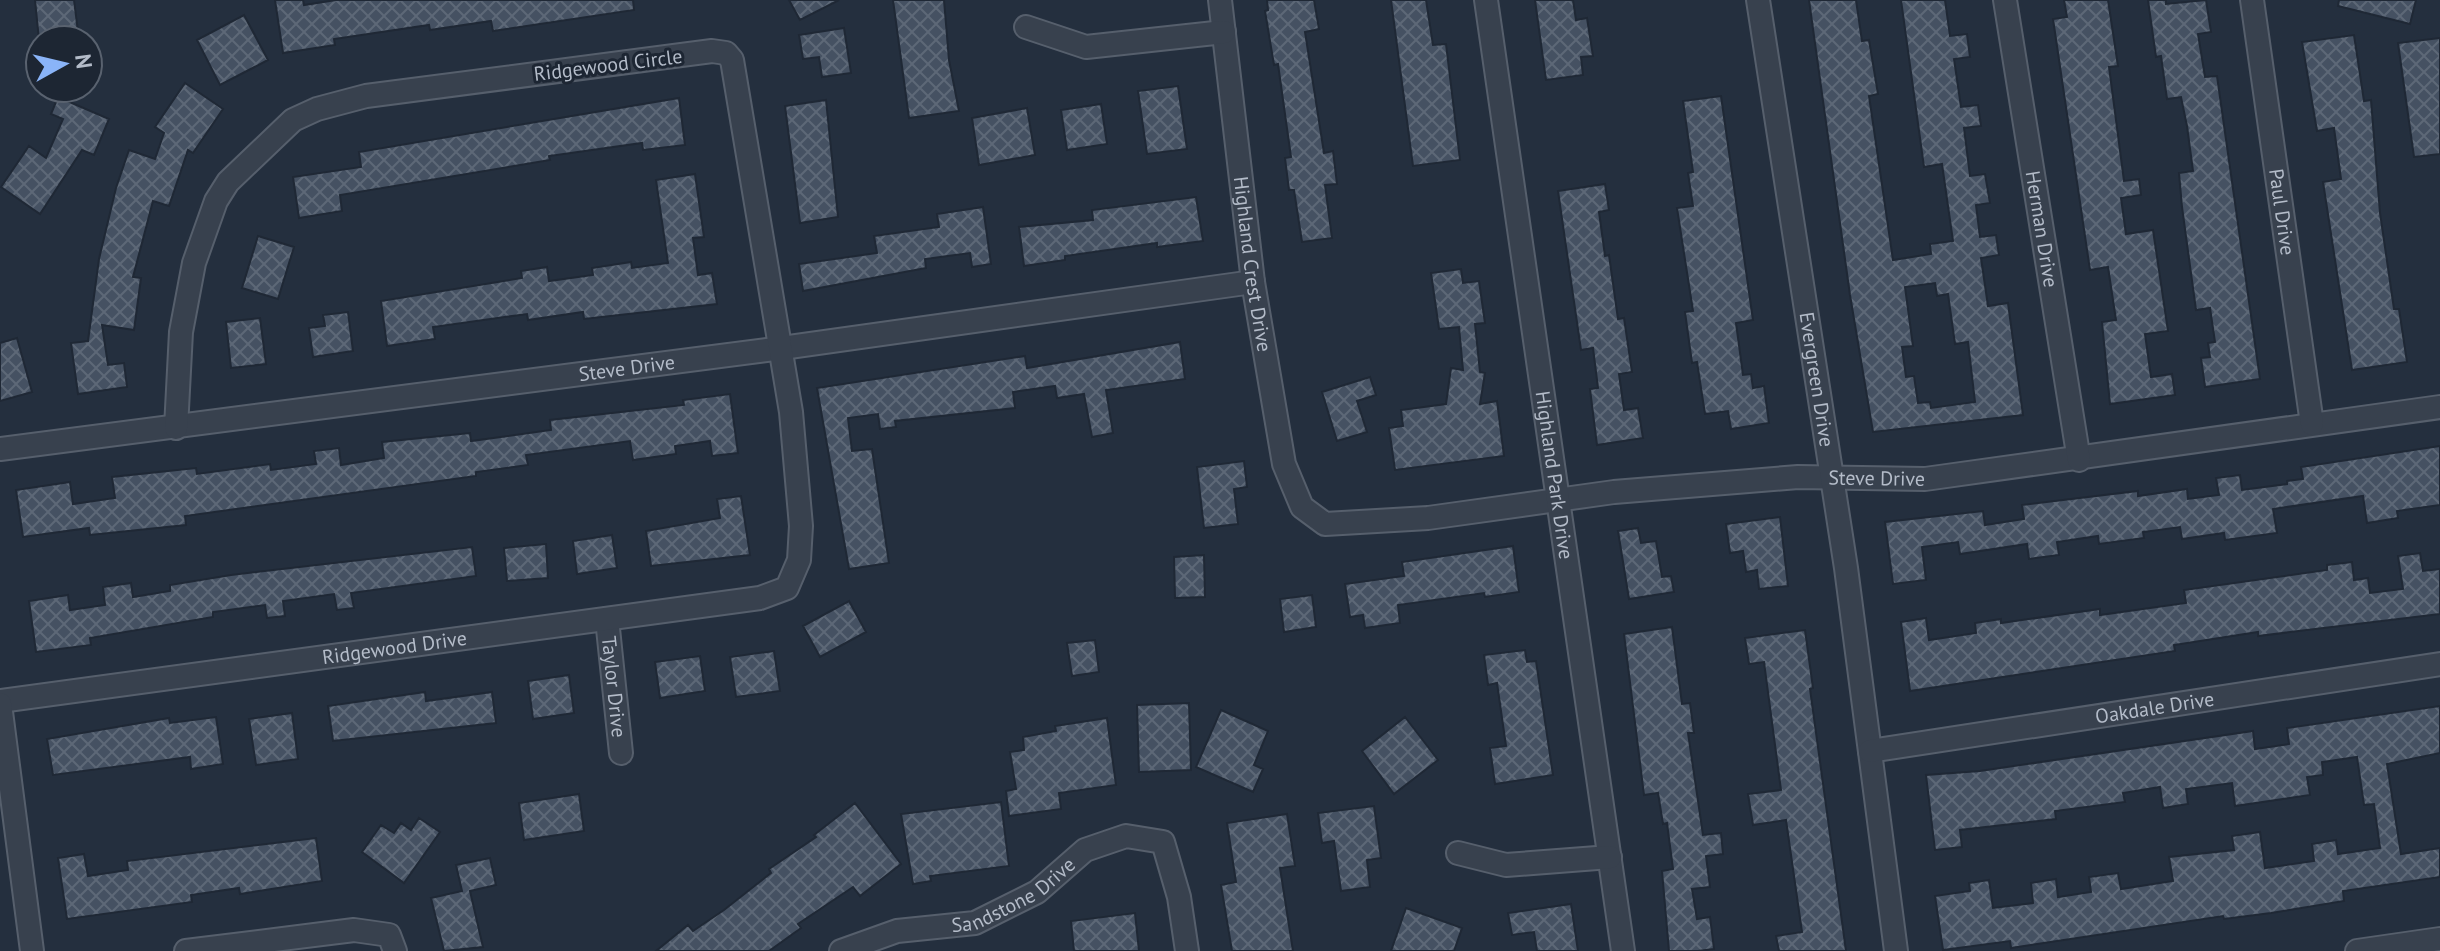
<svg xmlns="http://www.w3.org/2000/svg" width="2440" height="951" font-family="'PT Sans',sans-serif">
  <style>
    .building { fill: url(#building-cross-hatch); stroke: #1f2835; stroke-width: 2; fill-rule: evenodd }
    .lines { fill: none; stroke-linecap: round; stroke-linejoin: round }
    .minor-casing { stroke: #565f6c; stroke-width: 26 }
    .minor { stroke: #38414e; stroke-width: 22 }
    .labels { text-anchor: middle; stroke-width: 6; stroke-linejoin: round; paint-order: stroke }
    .street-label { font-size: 20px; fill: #b4bcc9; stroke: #1d2633 }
  </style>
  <defs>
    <pattern id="building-cross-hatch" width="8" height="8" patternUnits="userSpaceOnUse" patternTransform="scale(2)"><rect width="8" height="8" fill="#455162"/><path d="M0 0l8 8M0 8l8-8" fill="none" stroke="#5d6877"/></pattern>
  </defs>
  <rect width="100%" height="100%" fill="#242f3e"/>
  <path class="building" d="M35,0H74L79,40H39Z
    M275,0H303L304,5L336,0H633L634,10L493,31L491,21L430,30L429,25L334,39L335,45L283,53Z
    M789,0H839L800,20Z
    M893,0H944L949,60L959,111L909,118Z
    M1267,0H1314L1319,29L1305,32L1324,153L1333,151L1337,184L1325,185L1332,238L1302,242L1294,190H1289L1285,158L1291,157L1278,64L1274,65L1265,11L1268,10Z
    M1391,0H1426L1433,45L1446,44L1460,160L1413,166Z
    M1535,0H1573L1576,20L1587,18L1593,56L1581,57L1583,75L1546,80Z
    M1809,0H1856L1862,41L1869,40L1878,94L1869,96L1893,260L1931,254L1930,244L1953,241L1942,164L1924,167L1901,0H1945L1950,36L1967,34L1970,57L1954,59L1961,107L1978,105L1981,126L1964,128L1970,176L1985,174L1990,203L1976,205L1980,237L1996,235L1999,255L1981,258L1988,306L2008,303L2023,415L1873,432L1850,295ZM1935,283L1937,296L1948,294L1955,344L1968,342L1975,402L1931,408L1930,402L1918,403L1914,376L1906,377L1902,347L1913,346L1905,287Z
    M2064,0H2108L2118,66L2109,67L2124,181L2139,179L2141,195L2121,198L2126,234L2153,230L2168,331L2145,334L2151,377L2172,374L2175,395L2110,404L2102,322L2116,320L2108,267L2090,270L2053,19L2067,17Z
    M2148,0H2166V4L2206,0L2211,32L2198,34L2205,77L2217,76L2260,379L2205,387L2201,358L2210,357L2208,343L2215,342L2210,308L2196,310L2182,207L2179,173L2193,171L2187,126L2181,97L2167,99L2161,56L2156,57Z
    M2339,0H2416L2410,24L2338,6Z
    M244,15L268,60L220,85L197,40Z
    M844,28L851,73L822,77L819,57L803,59L799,35Z
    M2354,35L2364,101L2371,100L2380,213L2394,309H2399L2407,362L2352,370L2323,182L2341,179L2334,128L2317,131L2302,42Z
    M2440,38V154L2414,157L2398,43Z
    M185,83L223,109L193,153L188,150L169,206L153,201L133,277L141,278L134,330L102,325L108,365L124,363L127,387L78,394L71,343L88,341L99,259L116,188L129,150L155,159L164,133L155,127Z
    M1178,86L1187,149L1147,154L1138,91Z
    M1721,96L1753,320L1736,323L1743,375L1751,374L1753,388L1764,386L1769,423L1731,429L1728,411L1705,414L1697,362L1692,363L1685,312L1693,311L1677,208L1693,206L1688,173L1693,172L1683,101Z
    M58,97L109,119L94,155L82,150L40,214L1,187L29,146L46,158L63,119L51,114Z
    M679,98L685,145L643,150L642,143L549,156L550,160L340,195L342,211L299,218L293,177L361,167L359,152Z
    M826,100L838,217L800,223L785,106Z
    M1101,104L1107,144L1067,150L1061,110Z
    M1027,108L1035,155L979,165L972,118Z
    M695,174L704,237L693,238L698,275L712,273L717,304L584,319L583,312L528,320L527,314L433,327L435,339L387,346L381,301L522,278L521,271L547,267L549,281L593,275L592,268L631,262L632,268L668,263L656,180Z
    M1605,184L1609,210L1599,212L1605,256L1609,255L1618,319L1624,318L1632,372L1619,374L1624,410L1638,408L1643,438L1597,445L1590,389L1598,388L1593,348L1581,350L1558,191Z
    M1196,197L1203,241L1157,247V243L1065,256V260L1024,266L1019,227L1093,220L1092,210Z
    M983,207L991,264L972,267L970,253L925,259L926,268L803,291L799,264L877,253L874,236L939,227L937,214Z
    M258,236L294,247L278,299L242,288Z
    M1461,269L1463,283L1479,281L1485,323L1475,324L1480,372L1485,373L1480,404L1497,401L1504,456L1395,470L1389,428L1403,426L1401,410L1446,404L1451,368L1463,370L1459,327L1439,329L1431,273Z
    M348,312L353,351L313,357L309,328L325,326L323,315Z
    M260,318L266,364L231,368L226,322Z
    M17,338L32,392L0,401V343Z
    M1180,342L1185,379L1106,390L1113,433L1092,437L1084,394L1057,398L1055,386L1013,392L1015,408L895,421L896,427L880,429L878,414L848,418L852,451L872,449L889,563L849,569L817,388L1025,356L1027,368Z
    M1370,377L1376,395L1357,401L1367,432L1337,441L1322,392Z
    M730,394L738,453L712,456L710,441L675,446L676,454L633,460L630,441L526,455L528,465L476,472V476L185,516L186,525L90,535L89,528L23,537L16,490L70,482L73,504L115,498L112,477L196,468L197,474L270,464L271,470L316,464L314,451L339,448L341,465L384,458L382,442L470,433L471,441L551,430L550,420L684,405L683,400Z
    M2440,446V505L2397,511L2398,518L2367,523L2363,496L2273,509L2277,533L2225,540L2224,533L2182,539L2180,527L2143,532L2144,538L2099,544L2098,536L2057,542L2059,555L2029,559L2027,544L1960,554L1958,542L1922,547L1926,580L1893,584L1885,522L1983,511L1985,525L2024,519L2022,505L2138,491V496L2187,489L2188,499L2219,495L2216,478L2240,475L2242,490L2287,484V481L2303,479L2301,467Z
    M1244,461L1247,487L1234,489L1238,524L1204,528L1197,467Z
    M741,496L750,555L651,566L646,531L720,518L717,499Z
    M1780,517L1788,586L1759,589L1757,570L1746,572L1743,551L1730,553L1726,524Z
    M1638,528L1641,543L1656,541L1662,577L1671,576L1674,592L1629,599L1618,531Z
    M612,535L617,568L577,574L573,541Z
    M546,544L548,578L507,581L504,548Z
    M1513,546L1519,592L1485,597L1484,593L1398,605L1400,623L1365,628L1363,615L1350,617L1345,584L1404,576L1402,562Z
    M472,547L476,576L351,593L354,608L337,610L334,594L283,601L285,616L267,618L265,605L213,612V617L90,638L91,645L36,652L29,601L68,595L70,610L105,605L103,587L131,583L133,597L170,591V585L231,575Z
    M2420,553L2423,571L2440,569V614L2258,636V632L2174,645L2175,651L1910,691L1901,622L1926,618L1929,640L1976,633L1975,623L2001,619V623L2100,609V615L2186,603L2184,590L2327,570V565L2352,562L2354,580L2368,578L2370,593L2403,589L2398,556Z
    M1204,555L1205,597L1175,598L1174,557Z
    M1312,595L1316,627L1284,632L1280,599Z
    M849,601L866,632L820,657L803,626Z
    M1672,627L1682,704L1690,703L1694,733H1688L1703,835L1721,833L1723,854L1706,856L1710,887L1692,889L1697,919L1710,917L1714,949L1698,951H1669L1662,871L1673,869L1667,823L1663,824L1658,793L1644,795L1624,634Z
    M1805,630L1813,688L1810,689L1846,951H1779L1776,936L1802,932L1786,820L1753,825L1748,794L1781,790L1764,662L1749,664L1745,638Z
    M1095,640L1099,672L1072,676L1067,643Z
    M1525,650L1527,662L1536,661L1553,775L1495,784L1490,748L1506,746L1497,683L1488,685L1484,655Z
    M774,651L780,691L736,697L730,657Z
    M700,656L705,691L660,698L655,662Z
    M569,675L574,713L533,719L528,681Z
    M425,692L426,701L492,692L496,723L333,741L328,706Z
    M1189,703L1191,770L1139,772L1137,705Z
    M2440,706V753L2387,764L2401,854L2440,848V877L2343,891L2344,901L2271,913L2224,919L2223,916L2011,948L2010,941L1943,950L1935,896L1970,891L1969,883L1989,880L1993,908L2033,903L2031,883L2056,879L2058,897L2091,892L2089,877L2118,873L2121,889L2173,881L2169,857L2234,850L2232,836L2260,832L2265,868L2314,861L2312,844L2336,840L2338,854L2380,848L2374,804L2364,805L2357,757L2322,762L2323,775L2307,777L2310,795L2235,806L2232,783L2186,789L2188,804L2163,808L2160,787L2123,793L2125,802L2055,811L2056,819L1960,830L1962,847L1935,850L1926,775L1980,771L2253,731L2255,749L2289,744L2287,728Z
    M1221,710L1268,731L1254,765L1263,769L1253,792L1196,767Z
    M292,713L298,759L256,765L249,719Z
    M216,717L223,764L191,769L190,757L53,775L47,739L169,718L170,723Z
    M1405,717L1438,760L1394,794L1362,751Z
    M1107,718L1116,785L1059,793L1061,809L1009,816L1006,791L1016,789L1010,752L1024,750L1023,737L1056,731L1055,726Z
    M579,794L584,831L524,840L519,803Z
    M1001,802L1009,866L930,876L931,881L913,884L901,814Z
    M855,803L901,864L860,896L853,887L798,924L801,928L769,951H656L688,925L693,931L724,910L771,873L769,869L816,837L814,835Z
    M1374,806L1381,858L1367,860L1370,887L1341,891L1334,841L1322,843L1318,813Z
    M1287,814L1295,866L1280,868L1293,951H1232L1221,885L1236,882L1227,823Z
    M419,818L440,832L404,883L362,852L381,825L394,833L401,823L411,830Z
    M316,838L322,881L240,894L239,888L191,895L192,902L67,919L58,858L84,854L88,876L128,870L127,861Z
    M490,858L496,885L470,891L483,947L444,951L431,898L462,891L456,865Z
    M1571,904L1578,951H1537L1534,932L1512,935L1508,913Z
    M1406,908L1462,928L1454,951H1391Z
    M1135,913L1139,951H1074L1071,921Z"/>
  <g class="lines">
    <g class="minor-casing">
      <g id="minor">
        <path id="s1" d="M1220,0L1253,282L1284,464L1302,507L1325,524L1428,518L1614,492L1798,477L1925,479L2440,407"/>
        <path id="s2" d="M1486,0L1623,951"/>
        <path id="s3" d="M1758,0L1846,568L1896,951"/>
        <path id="s4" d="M2005,0L2079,460"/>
        <path id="s5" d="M2252,0L2312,424"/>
        <path d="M1026,27L1086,47L1224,32"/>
        <path id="s6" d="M0,449L782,348L1253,282"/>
        <path id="s7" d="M607,619L621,753"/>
        <path id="s8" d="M0,701L760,598L787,588L799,560L801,526L791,412L732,60L726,53L712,51L366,96L317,109L293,120L228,182L216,201L194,263L181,332L176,428"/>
        <path d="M0,704L32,951"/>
        <path id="s9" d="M1870,751L2440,664"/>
        <path d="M1458,853L1506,865L1610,857"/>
        <path d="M186,951L354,930L389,935L395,951"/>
        <path id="s10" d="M841,951L897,931L975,923L1037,892L1085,850L1126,836L1163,842L1179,897L1187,951"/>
        <path d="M2357,951L2440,939"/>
      </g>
    </g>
    <use href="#minor" class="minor"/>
  </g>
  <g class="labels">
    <g class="street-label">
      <text transform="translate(608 65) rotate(-7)" y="7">Ridgewood Circle</text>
      <text dy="7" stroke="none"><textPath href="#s5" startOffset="214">Paul Drive</textPath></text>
      <text dy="7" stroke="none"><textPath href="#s4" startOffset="232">Herman Drive</textPath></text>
      <text dy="7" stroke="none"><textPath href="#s1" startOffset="266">Highland Crest Drive</textPath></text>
      <text dy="7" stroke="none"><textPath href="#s6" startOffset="632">Steve Drive</textPath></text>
      <text dy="7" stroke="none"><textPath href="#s3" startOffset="384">Evergreen Drive</textPath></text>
      <text dy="7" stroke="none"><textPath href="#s2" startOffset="480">Highland Park Drive</textPath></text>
      <text dy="7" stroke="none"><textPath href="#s1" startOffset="1098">Steve Drive</textPath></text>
      <text dy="7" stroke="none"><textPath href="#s8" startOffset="398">Ridgewood Drive</textPath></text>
      <text dy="7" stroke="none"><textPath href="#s7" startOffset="68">Taylor Drive</textPath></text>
      <text dy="7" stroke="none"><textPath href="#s9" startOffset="288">Oakdale Drive</textPath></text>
      <text dy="7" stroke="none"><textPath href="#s10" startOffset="184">Sandstone Drive</textPath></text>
    </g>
  </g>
  <g transform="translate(64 64) rotate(82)"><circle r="38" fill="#1d2633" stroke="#59626f" stroke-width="2"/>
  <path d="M0-6L14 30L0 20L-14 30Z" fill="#8ab4f8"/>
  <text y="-12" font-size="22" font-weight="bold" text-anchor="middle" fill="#b4bcc9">N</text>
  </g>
</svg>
